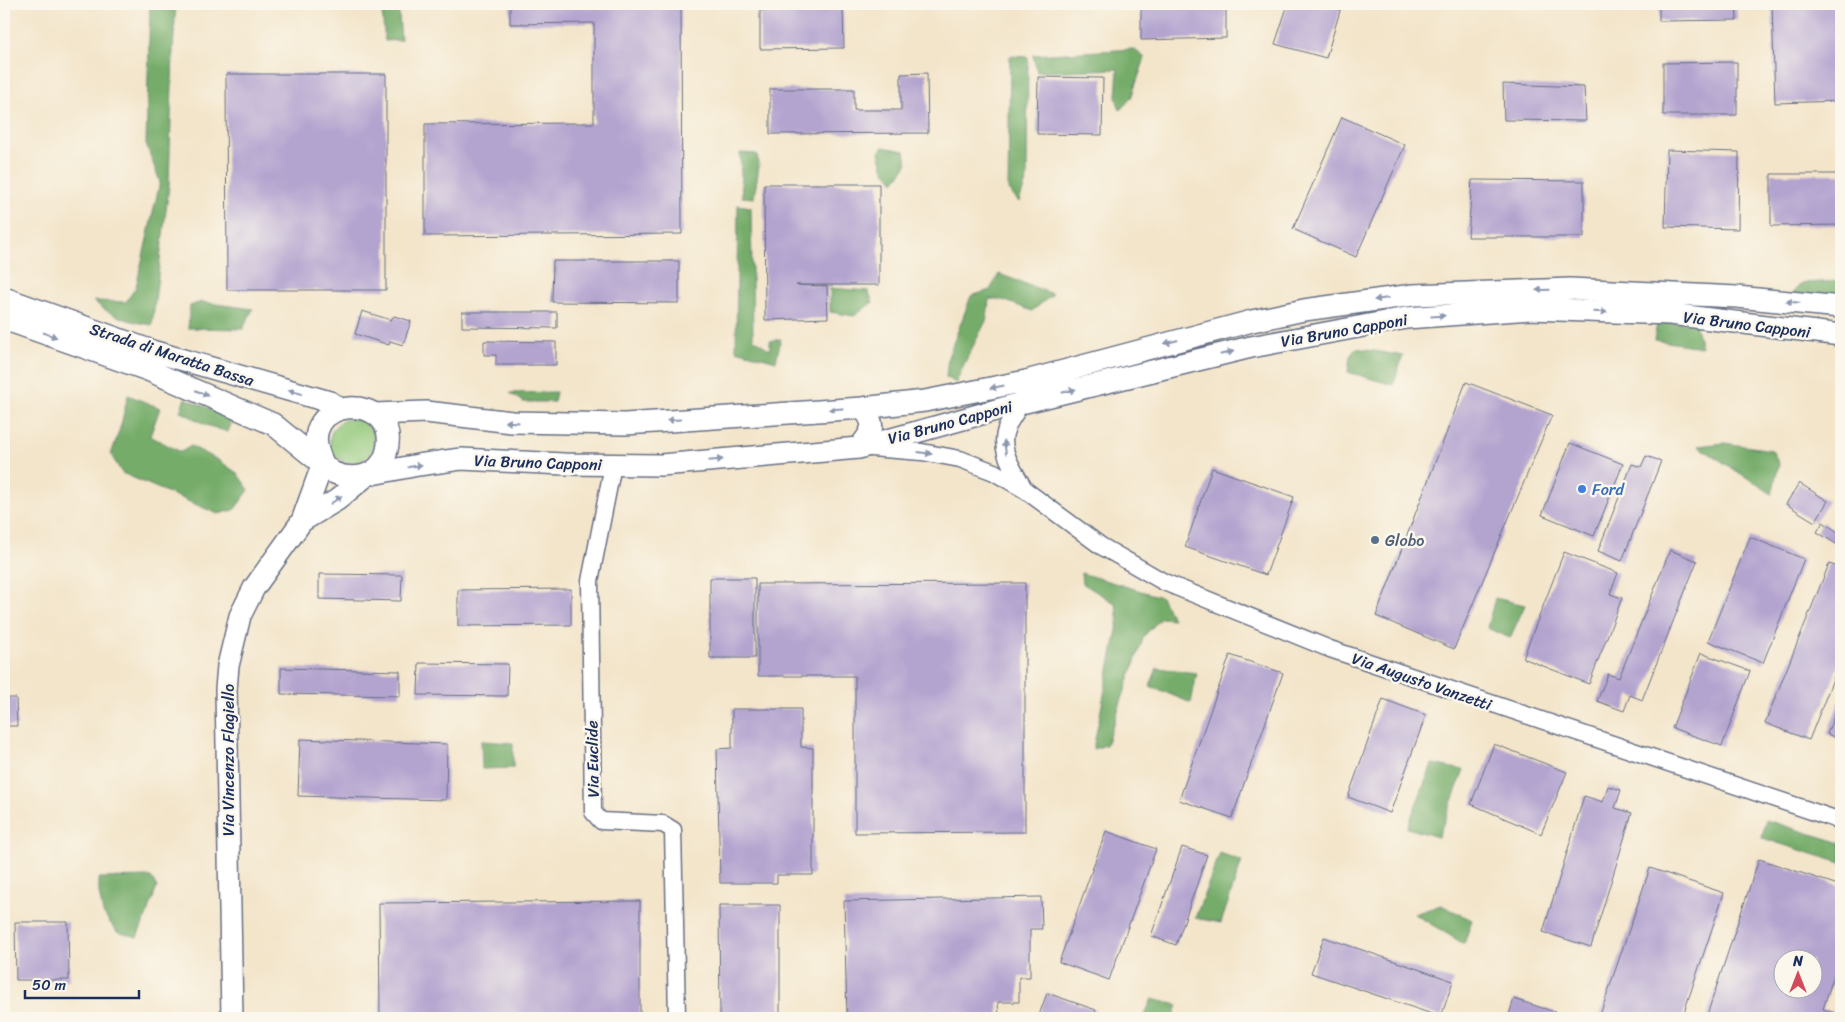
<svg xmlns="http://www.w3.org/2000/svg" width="1845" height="1022" font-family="Sriracha,sans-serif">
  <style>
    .green { fill: #91c779; stroke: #567b6c }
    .forest { fill: #74ac69; stroke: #486e64 }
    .building { fill: #b2a3cf; fill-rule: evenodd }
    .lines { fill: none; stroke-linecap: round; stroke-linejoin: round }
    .minor-casing { stroke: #676f84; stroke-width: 19 }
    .major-casing { stroke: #676f84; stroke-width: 24 }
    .minor { stroke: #fff; stroke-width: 16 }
    .major { stroke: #fff; stroke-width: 21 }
    .oneway { fill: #8d97ae }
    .shop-dot { fill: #3f7fe0; stroke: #fbf7ec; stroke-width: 2 }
    .service-dot { fill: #5c6f8a; stroke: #fbf7ec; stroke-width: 2 }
    .labels { text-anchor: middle; stroke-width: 5; stroke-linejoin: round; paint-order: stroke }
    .street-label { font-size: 16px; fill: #1b2f5e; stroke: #fbf7ec }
    .shop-label { font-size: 16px; fill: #366cbe; stroke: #fbf7ec; text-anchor: start }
    .service-label { font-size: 16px; fill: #4e5e75; stroke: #fbf7ec; text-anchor: start }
  </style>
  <rect width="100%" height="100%" fill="#fbf7ec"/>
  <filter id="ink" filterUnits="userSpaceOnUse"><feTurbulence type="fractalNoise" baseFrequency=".02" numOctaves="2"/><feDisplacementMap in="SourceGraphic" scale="10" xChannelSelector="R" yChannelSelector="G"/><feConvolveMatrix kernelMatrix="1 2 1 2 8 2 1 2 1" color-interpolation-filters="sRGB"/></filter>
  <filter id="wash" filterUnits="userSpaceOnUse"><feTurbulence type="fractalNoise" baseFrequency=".0096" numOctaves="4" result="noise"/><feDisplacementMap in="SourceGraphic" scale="20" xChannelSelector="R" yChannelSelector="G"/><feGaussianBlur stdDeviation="1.12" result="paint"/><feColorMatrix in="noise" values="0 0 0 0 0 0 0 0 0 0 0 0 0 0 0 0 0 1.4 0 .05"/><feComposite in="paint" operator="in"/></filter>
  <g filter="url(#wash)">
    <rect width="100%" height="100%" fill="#f3e5ca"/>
    <path class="green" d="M330 441a22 22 0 1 1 44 0a22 22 0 1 1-44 0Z"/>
    <path class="forest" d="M150,4H176L173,50L169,186L152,325C131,322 109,316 94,301L126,302L136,287L160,182L146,144Z
      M381,4H398L401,40L385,41Z
      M1134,49L1145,58L1131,98L1120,110L1116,97L1118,69L1037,72L1033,55Z
      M1010,56L1028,57L1027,179L1019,202L1008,190Z
      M883,147L905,151L907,165L894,182L884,170L879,152Z
      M740,153L757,154L759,166L754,198L742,197Z
      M738,205L751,207L753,338L770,350V341L781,339L776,361L736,350Z
      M999,274L1053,294L1032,311L1003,300L989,299L987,319L964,364L956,383L946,377L948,357L971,296L990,290Z
      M1841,281V295L1791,294L1802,283Z
      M830,288L868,291L873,302L854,316L830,312Z
      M201,302L253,309L243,329L188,328L190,306Z
      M1657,323H1695L1701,347L1654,340Z
      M1356,348L1403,356L1393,385L1348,372L1350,356Z
      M556,392L554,402H523L510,393Z
      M128,395L160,408L150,436L181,452L191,446L218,460L237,473L249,490L234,510L218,514L122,473L111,455L121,425Z
      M185,398L233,419L228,432L206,425L180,411Z
      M1724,443L1772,450L1779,464L1772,494L1698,446Z
      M1081,573L1161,597L1173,619L1161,618L1144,636L1106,745L1093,749L1118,625L1116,604L1082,583Z
      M1495,598L1525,605L1510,638L1487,628Z
      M1157,668L1197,673L1191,703L1150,686Z
      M481,741L513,743V768L482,769Z
      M1432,764L1464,770L1438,837L1407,828Z
      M1766,820L1841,843V863L1762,838Z
      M1220,853L1242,861L1221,923L1195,918Z
      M151,877L157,887L149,910L137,937L117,932L103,913L99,893V878Z
      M1441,905L1472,920L1464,944L1414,914Z
      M1152,999L1178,1005L1173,1018H1143Z"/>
    <g id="blocks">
      <path class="building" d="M510,4H681L682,234L425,236V124L594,123V23L510,24Z
        M1141,4H1226V38L1141,40Z
        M1288,4H1342L1326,58L1275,44Z
        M1659,4H1736L1737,20L1659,21Z
        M1772,4H1841V101L1775,103Z
        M843,9L844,48L760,49V10Z
        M1737,62V115H1663V63Z
        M927,73L928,133L770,134V89H854V110H901V74Z
        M226,74H386V290H227Z
        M1038,77L1103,78L1102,135L1037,134Z
        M1503,84L1584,87L1586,121L1504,120Z
        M1342,117L1405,145L1356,257L1293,229Z
        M1667,150L1739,152L1738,229L1665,227Z
        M1771,174H1841V225L1771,226Z
        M1472,180L1584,181V237H1468Z
        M764,184H879V285H796L827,286L828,318L765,320Z
        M553,261H679V303L552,302Z
        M362,311L391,320L394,316L411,321L403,345L390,341L389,345L355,334Z
        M462,312H557V328L462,327Z
        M484,341L556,342V365H496V355H484Z
        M1466,382L1552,415L1454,649L1376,616Z
        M1570,443L1623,464L1594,536L1542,515Z
        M1646,456L1661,461L1622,561L1598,551L1632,464L1641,467Z
        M1212,468L1294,497L1266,575L1185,547Z
        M1799,483L1828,501L1815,522L1786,504Z
        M1823,522L1841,534V547L1817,532Z
        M1750,537L1804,559L1763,663L1708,641Z
        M1670,550L1697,561L1642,700L1630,695L1624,711L1597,701L1608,674L1619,678Z
        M1564,552L1618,573L1610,594L1622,598L1589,684L1523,658Z
        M1829,564L1841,568V659L1809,740L1765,723Z
        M319,574L402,575L401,601L319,599Z
        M710,578H755V658H710Z
        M1025,583V832L855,833V676H758V584Z
        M571,589V625L458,626V590Z
        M1701,653L1750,671L1722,746L1672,728Z
        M1230,655L1283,673L1232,818L1179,800Z
        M419,663L508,664L507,696L418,695Z
        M281,668L400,671V696L281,694Z
        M4,698H16L17,726H4Z
        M1841,698V740L1827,734Z
        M1383,699L1426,715L1390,813L1348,797Z
        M732,709H801V747L813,748V875H777V883H720L717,749L732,748Z
        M300,739L447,744L446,800L298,796Z
        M1494,744L1567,772L1541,834L1471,804Z
        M1608,786L1621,790L1615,808L1632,813L1591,947L1543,932L1584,796L1603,802Z
        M1106,831L1156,849L1109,980L1059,962Z
        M1182,847L1207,855L1176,945L1151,936Z
        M1759,859L1841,886V953L1823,1009L1841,1015V1018H1706ZM1782,960H1812V990H1782Z
        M1650,868L1724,893L1682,1018H1599Z
        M1041,897L1042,929H1030V977H1019V1002H998L999,1018H847L844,901Z
        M640,901V1018H380L379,903Z
        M719,905H780V1018H720Z
        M15,922H68L69,980H16Z
        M1324,937L1453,981L1441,1017L1311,973Z
        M1047,993L1096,1010L1093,1018H1038Z
        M1514,999L1555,1012L1553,1018H1508Z"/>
    </g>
  </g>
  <g filter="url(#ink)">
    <use href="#blocks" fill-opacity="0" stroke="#676f84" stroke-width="1"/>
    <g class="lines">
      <g class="minor-casing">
        <path id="minor" d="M1021,403C1017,411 1011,419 1007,427C997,450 1015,471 1025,490
          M871,448L922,452L960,459L994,472L1025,490L1101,546L1164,582L1330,649L1841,821
          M613,465L590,581L593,812L601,821L663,824L673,830L677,1018"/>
      </g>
      <g class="major-casing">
        <path id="major" d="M4,298L152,351L330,402L340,409
          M4,319L148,370L273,424L332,472C352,481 378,478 386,454C406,388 288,394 323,463
          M375,414L426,412L512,422L625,424L862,408L925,401L1026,381L1252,321L1304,310L1413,295L1570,289L1737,297L1841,307
          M859,448C872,432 878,424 862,408
          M302,521L337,500L367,475L418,465L461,459L564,464L661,465L859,448L1021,403L1251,347L1406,318L1531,309L1670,314L1841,335
          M232,1018L226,689L228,666L240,616L254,588L302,521L323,463"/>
      </g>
      <use href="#minor" class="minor"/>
      <use href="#major" class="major"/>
    </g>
    <defs><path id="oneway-solid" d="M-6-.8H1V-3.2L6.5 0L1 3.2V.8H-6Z" transform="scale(1.25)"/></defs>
    <g class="oneway">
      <use href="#oneway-solid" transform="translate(1543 290) rotate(178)"/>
      <use href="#oneway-solid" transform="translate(1381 299) rotate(172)"/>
      <use href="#oneway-solid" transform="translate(1793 302) rotate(-175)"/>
      <use href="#oneway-solid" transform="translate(1600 312) rotate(2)"/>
      <use href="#oneway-solid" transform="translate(1438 316) rotate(-4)"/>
      <use href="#oneway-solid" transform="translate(50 335) rotate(19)"/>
      <use href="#oneway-solid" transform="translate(1171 342) rotate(165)"/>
      <use href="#oneway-solid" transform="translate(1227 353) rotate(-14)"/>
      <use href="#oneway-solid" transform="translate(997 387) rotate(169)"/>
      <use href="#oneway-solid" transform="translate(1069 391) rotate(-14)"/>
      <use href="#oneway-solid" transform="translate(295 392) rotate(-164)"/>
      <use href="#oneway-solid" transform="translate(202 393) rotate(23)"/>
      <use href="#oneway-solid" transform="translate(836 409) rotate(177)"/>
      <use href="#oneway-solid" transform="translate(674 420) rotate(176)"/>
      <use href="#oneway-solid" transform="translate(512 422) rotate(-176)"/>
      <use href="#oneway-solid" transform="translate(1005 447) rotate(-98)"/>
      <use href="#oneway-solid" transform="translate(925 453) rotate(8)"/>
      <use href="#oneway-solid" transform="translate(716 460) rotate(-5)"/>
      <use href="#oneway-solid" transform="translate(415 466) rotate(-10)"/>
      <use href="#oneway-solid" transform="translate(336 500) rotate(-35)"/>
    </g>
  </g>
  <circle class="shop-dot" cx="1582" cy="489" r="5"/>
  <circle class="service-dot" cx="1375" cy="540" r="5"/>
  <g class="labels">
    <g class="street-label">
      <text transform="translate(1747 324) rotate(7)" y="6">Via Bruno Capponi</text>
      <text transform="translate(1344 330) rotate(-10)" y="6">Via Bruno Capponi</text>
      <text transform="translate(172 354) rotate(18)" y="6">Strada di Maratta Bassa</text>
      <text transform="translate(950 422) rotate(-15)" y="6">Via Bruno Capponi</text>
      <text transform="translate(538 462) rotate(2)" y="6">Via Bruno Capponi</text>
      <text transform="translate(1422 681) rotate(19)" y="6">Via Augusto Vanzetti</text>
      <text transform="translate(592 759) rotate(-91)" y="6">Via Euclide</text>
      <text transform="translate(228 760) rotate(-90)" y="6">Via Vincenzo Flagiello</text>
    </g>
    <g class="shop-label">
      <text x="1592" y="495">Ford</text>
    </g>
    <g class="service-label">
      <text x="1385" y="546">Globo</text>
    </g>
  </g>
  <rect width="1845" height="1022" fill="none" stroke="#fbf7ec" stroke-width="20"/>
  <g transform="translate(1798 974)"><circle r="24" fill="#fbf7ec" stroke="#a1a7b3"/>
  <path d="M0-4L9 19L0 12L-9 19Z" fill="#d1495b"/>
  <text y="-8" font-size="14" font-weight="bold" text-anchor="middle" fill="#1b2f5e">N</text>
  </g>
  <path d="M25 990v8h114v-8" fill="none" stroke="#1b2f5e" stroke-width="2.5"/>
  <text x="32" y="990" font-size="15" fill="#1b2f5e" stroke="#fbf7ec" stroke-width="4" paint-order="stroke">50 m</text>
</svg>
